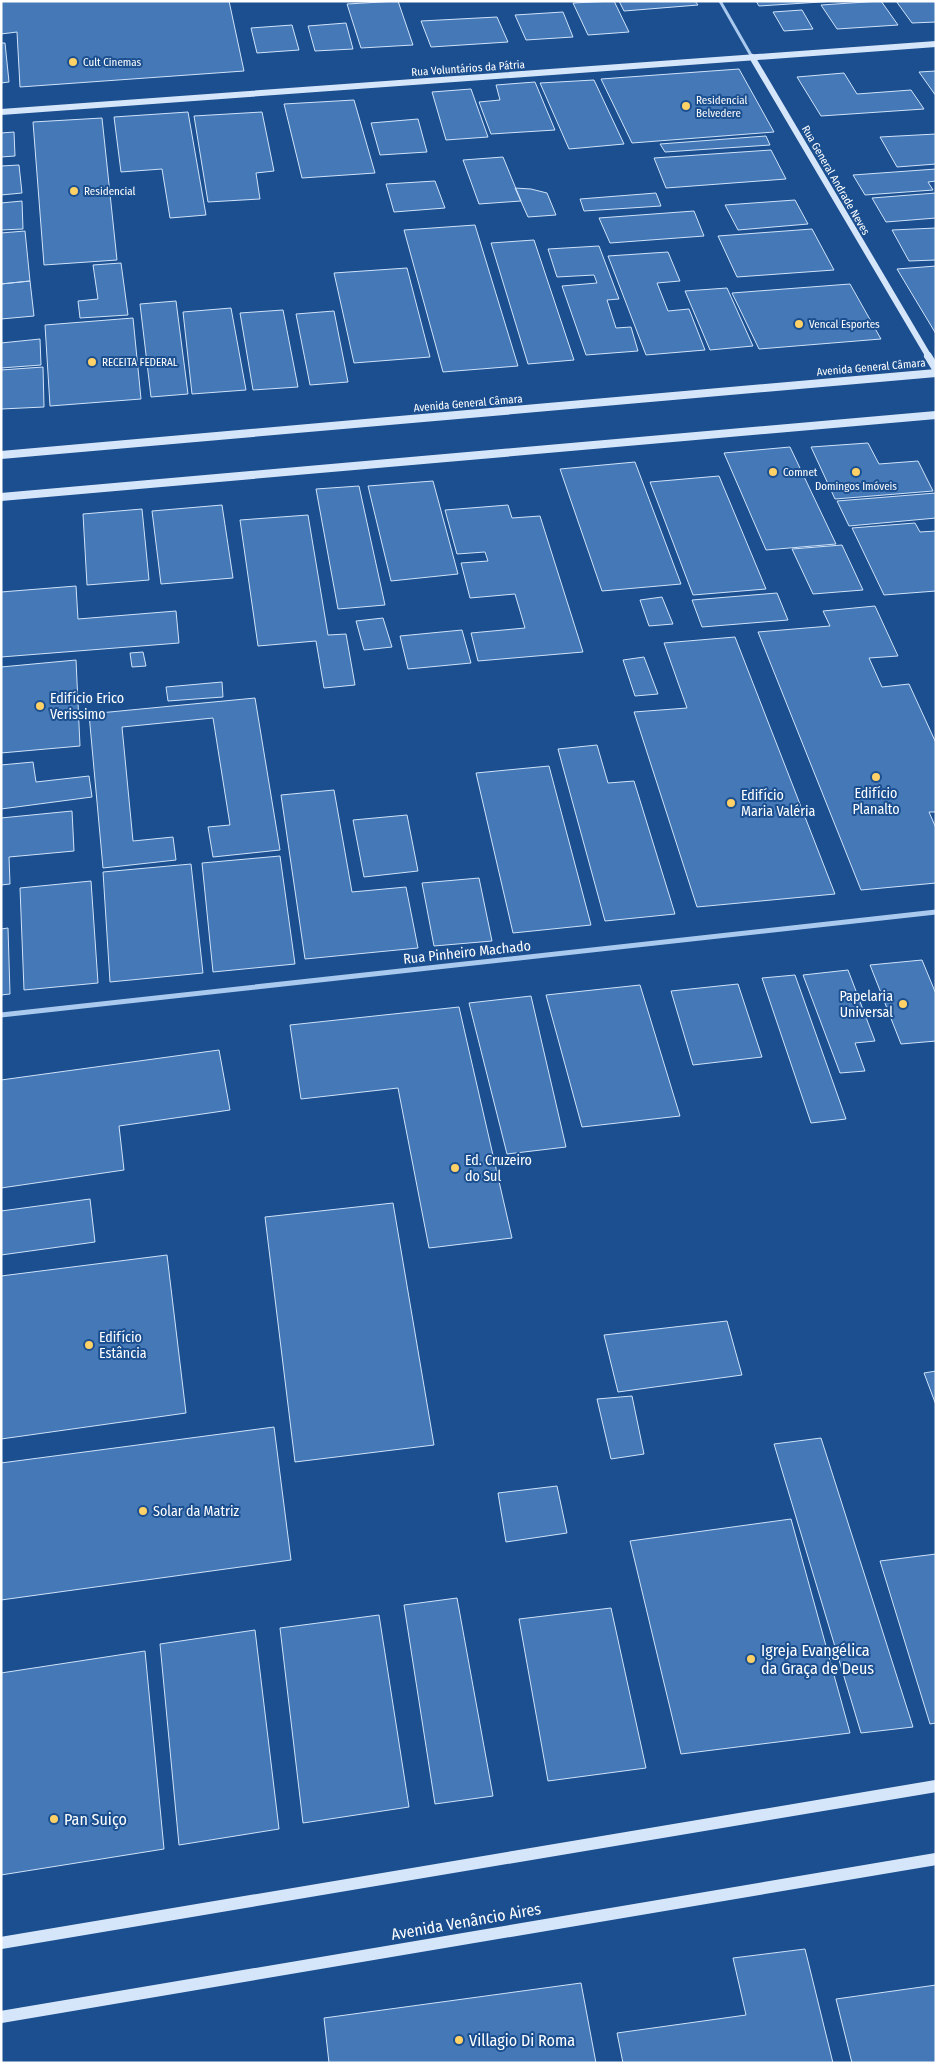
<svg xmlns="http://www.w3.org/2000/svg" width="937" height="2064" font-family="'Fira Sans Condensed',sans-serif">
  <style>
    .building { fill: #4478b7; stroke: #cfe3fa }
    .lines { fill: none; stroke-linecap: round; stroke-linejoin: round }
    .street-far1 { stroke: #a9c9ee; stroke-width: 3 }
    .street { stroke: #a9c9ee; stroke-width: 5 }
    .secondary-far2 { stroke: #d6e6fa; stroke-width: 6 }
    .secondary-far1 { stroke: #d6e6fa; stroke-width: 8 }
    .secondary { stroke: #d6e6fa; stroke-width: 12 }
    .poi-dot { fill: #ffd166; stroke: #1b4f8f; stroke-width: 2 }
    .labels { text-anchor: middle; stroke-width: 4; stroke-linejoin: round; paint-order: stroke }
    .far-poi-label { font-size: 11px; fill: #fff; stroke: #1b4f8f; text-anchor: start }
    .far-street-label { font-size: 11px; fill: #fff; stroke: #1b4f8f }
    .poi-label { font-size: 14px; fill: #fff; stroke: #1b4f8f; text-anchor: start }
    .street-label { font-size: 14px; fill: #fff; stroke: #1b4f8f }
    .near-poi-label { font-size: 16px; fill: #fff; stroke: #1b4f8f; text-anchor: start }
    .near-street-label { font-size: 16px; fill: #fff; stroke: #1b4f8f }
  </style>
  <rect width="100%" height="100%" fill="#1b4f8f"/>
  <path class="building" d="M1,1H229L244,71L20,87L17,32L1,34Z
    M398,1L413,45L361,48L347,4Z
    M614,1L629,32L588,35L573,3Z
    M619,1H695L698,5L624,11Z
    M756,1H836L759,6Z
    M881,1L898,25L837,29L821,5Z
    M896,1H936V22L912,23Z
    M802,10L813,29L784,31L773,12Z
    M563,12L573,37L526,40L515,15Z
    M497,17L508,42L431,47L421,21Z
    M346,23L353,49L315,51L308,26Z
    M292,25L299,50L257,53L251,28Z
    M1,43H5L9,82L1,83Z
    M739,69L774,132L632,143L601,79Z
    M936,71V96L919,72Z
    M844,73L857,94L911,90L924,109L821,116L797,77Z
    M594,80L624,144L569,149L540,83Z
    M535,82L555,130L491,134L479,102L500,100L496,85Z
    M471,89L488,137L446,140L432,92Z
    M354,100L375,173L302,178L284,104Z
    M188,112L206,215L170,218L162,169L121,172L114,117Z
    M262,112L274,171L256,173L260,199L208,202L194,116Z
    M102,118L117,260L44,265L33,122Z
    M418,119L427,152L380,155L371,123Z
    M14,132L15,156L1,157V133Z
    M936,134V164L897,167L880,137Z
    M766,136L770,145L665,152L660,144Z
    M771,150L786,179L666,188L654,158Z
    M503,157L521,201L479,204L463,160Z
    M19,165L22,193L1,195V166Z
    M936,169V181L928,182L933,190L865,195L853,175Z
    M435,181L445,208L394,212L386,184Z
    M515,188L531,189L547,193L556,215L528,217Z
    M656,193L661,206L584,211L580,199Z
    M936,193V218L886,222L872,198Z
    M795,200L808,224L738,230L725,205Z
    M22,201L23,229L1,230V203Z
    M694,211L704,236L610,243L599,218Z
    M475,225L518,366L443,372L404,230Z
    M936,228V260L909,261L892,230Z
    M812,229L834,270L737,277L718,236Z
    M25,231L30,281L1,284V233Z
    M534,240L574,360L528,364L491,243Z
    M599,246L619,299L607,300L616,328L631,327L638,351L586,355L562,286L597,283L594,275L557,277L548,249Z
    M668,252L680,281L657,283L668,311L689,309L705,350L646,355L608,256Z
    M121,263L128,315L80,318L78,301L98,299L93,265Z
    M936,266V334L897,269Z
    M407,268L430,357L354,363L334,273Z
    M30,281L34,316L1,319V284Z
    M850,284L881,339L759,349L732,293Z
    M727,288L753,346L710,350L685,291Z
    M176,301L188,394L151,397L140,304Z
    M231,308L246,390L192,394L183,312Z
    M283,310L298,387L253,390L240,313Z
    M334,311L348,382L310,385L296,314Z
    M133,318L141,399L50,406L45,325Z
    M40,339L41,365L1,368V343Z
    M43,367L44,407L1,409V370Z
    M868,443L879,464L918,461L933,491L835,499L811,447Z
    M790,447L836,544L766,550L724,453Z
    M635,462L681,584L602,591L560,469Z
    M719,476L766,589L693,595L650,482Z
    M433,481L458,574L391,581L368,486Z
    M359,486L385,605L338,609L316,489Z
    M936,493V518L849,526L837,501Z
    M222,505L233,578L161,584L152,511Z
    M508,505L512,518L540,516L583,652L478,661L471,633L525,628L515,594L470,598L461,563L488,561L485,552L457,554L445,510Z
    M142,509L149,580L87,585L83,514Z
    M308,515L328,635L346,634L355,685L324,688L316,641L258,646L240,520Z
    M915,523L920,532L936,531V591L884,595L852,528Z
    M842,545L863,590L813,594L792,549Z
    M76,586L78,619L176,611L179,643L1,657V592Z
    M777,593L788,620L702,627L692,600Z
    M662,597L673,624L649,626L640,600Z
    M875,606L898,656L869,658L882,687L909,684L936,743V812H929L936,828V883L861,890L758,632L830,626L823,611Z
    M383,618L392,647L364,650L356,621Z
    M462,630L471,663L408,669L400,636Z
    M735,637L835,894L697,907L634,712L687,708L664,643Z
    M143,652L146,666L132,667L130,653Z
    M644,657L658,694L635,696L623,660Z
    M76,660L80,746L1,753V667Z
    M222,682L223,697L168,701L166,687Z
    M255,698L280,850L213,857L208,827L230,825L213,718L122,727L133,841L173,837L176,860L103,868L89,714Z
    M597,745L608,783L634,781L675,914L605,921L558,749Z
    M33,762L36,782L89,776L92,797L1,809V765Z
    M549,766L591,925L513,933L476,773Z
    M334,790L352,892L406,887L418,948L305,959L281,795Z
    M72,811L74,851L9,857L10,884L1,885V818Z
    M407,815L418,871L364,877L353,820Z
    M280,856L295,964L213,972L202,863Z
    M191,864L203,973L110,982L103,872Z
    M479,878L492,941L434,946L422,883Z
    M91,881L98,983L24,990L20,888Z
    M8,928L10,994L1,995V929Z
    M922,960L936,994V1041L901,1044L870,965Z
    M848,970L875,1041L855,1043L865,1071L840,1073L803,975Z
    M795,975L846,1119L811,1123L762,978Z
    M738,984L762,1057L693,1065L671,991Z
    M640,985L680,1116L582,1127L546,995Z
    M531,996L566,1147L507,1154L469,1003Z
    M459,1007L512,1238L429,1248L398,1088L301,1099L290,1025Z
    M219,1050L230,1110L119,1126L124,1170L1,1188V1080Z
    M90,1199L95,1242L1,1255V1211Z
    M393,1203L434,1445L295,1462L265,1217Z
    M167,1255L186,1413L1,1439V1276Z
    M727,1321L742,1375L618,1392L604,1335Z
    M936,1371V1405L924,1373Z
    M632,1396L644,1454L611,1459L597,1399Z
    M274,1427L291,1560L1,1600V1463Z
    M821,1438L913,1727L861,1733L774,1444Z
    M557,1486L567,1533L506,1542L498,1493Z
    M791,1519L850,1733L681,1754L630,1541Z
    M936,1554V1723L930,1724L880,1561Z
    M457,1598L493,1796L435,1804L404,1605Z
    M611,1608L646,1768L548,1781L519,1619Z
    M379,1615L409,1807L303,1823L280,1628Z
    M255,1630L279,1829L179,1845L160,1644Z
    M145,1651L164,1849L1,1875V1673Z
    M805,1949L833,2063H623L617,2033L746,2015L733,1958Z
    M581,1983L596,2063H329L324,2018Z
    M936,1985V2063H852L836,1999Z"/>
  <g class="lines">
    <path class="street-far1" d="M720,1L752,57"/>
    <path class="street" d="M1,1015L936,912"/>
    <path class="secondary-far2" d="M752,57L929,357
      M1,112L936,44"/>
    <path class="secondary-far1" d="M928,356L936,369
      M1,455L936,373
      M1,497L936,415"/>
    <path class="secondary" d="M1,1943L936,1786
      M1,2017L936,1859"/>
  </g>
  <g class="poi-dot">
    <circle cx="73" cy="62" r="5"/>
    <circle cx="686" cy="106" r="5"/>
    <circle cx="74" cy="191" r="5"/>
    <circle cx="799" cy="324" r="5"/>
    <circle cx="92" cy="362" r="5"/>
    <circle cx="773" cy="472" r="5"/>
    <circle cx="856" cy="472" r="5"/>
    <circle cx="40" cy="706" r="5"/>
    <circle cx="876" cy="777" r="5"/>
    <circle cx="731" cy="803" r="5"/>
    <circle cx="903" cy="1004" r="5"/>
    <circle cx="455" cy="1168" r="5"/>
    <circle cx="89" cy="1345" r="5"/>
    <circle cx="143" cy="1511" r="5"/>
    <circle cx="751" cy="1659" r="5"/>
    <circle cx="54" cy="1819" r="5"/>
    <circle cx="459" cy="2040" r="5"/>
  </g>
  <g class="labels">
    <g class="far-poi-label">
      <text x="83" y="66">Cult Cinemas</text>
      <text x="696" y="104">Residencial<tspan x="696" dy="13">Belvedere</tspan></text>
      <text x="84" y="195">Residencial</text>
      <text x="809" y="328">Vencal Esportes</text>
      <text x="102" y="366">RECEITA FEDERAL</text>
      <text x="783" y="476">Comnet</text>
      <text x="856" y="490" text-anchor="middle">Domingos Imóveis</text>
    </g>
    <g class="far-street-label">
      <text transform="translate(468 68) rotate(-4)" y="4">Rua Voluntários da Pátria</text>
      <text transform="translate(836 180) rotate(60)" y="4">Rua General Andrade Neves</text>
      <text transform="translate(871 367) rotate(-5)" y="4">Avenida General Câmara</text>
      <text transform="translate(468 403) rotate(-5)" y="4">Avenida General Câmara</text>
    </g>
    <g class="poi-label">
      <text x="50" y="703">Edifício Erico<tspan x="50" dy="16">Verissimo</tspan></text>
      <text x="876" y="798" text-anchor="middle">Edifício<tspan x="876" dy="16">Planalto</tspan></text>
      <text x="741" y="800">Edifício<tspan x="741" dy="16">Maria Valéria</tspan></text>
      <text x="893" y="1001" text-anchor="end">Papelaria<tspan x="893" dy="16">Universal</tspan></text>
      <text x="465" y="1165">Ed. Cruzeiro<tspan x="465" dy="16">do Sul</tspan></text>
      <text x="99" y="1342">Edifício<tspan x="99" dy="16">Estância</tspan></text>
      <text x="153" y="1516">Solar da Matriz</text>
    </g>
    <g class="street-label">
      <text transform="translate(467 952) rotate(-6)" y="5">Rua Pinheiro Machado</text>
    </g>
    <g class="near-poi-label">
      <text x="761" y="1656">Igreja Evangélica<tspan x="761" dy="18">da Graça de Deus</tspan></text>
      <text x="64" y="1825">Pan Suiço</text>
      <text x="469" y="2046">Villagio Di Roma</text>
    </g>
    <g class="near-street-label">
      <text transform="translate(466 1921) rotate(-10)" y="6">Avenida Venâncio Aires</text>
    </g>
  </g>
  <rect width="937" height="2064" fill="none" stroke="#ffffff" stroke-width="5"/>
</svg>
